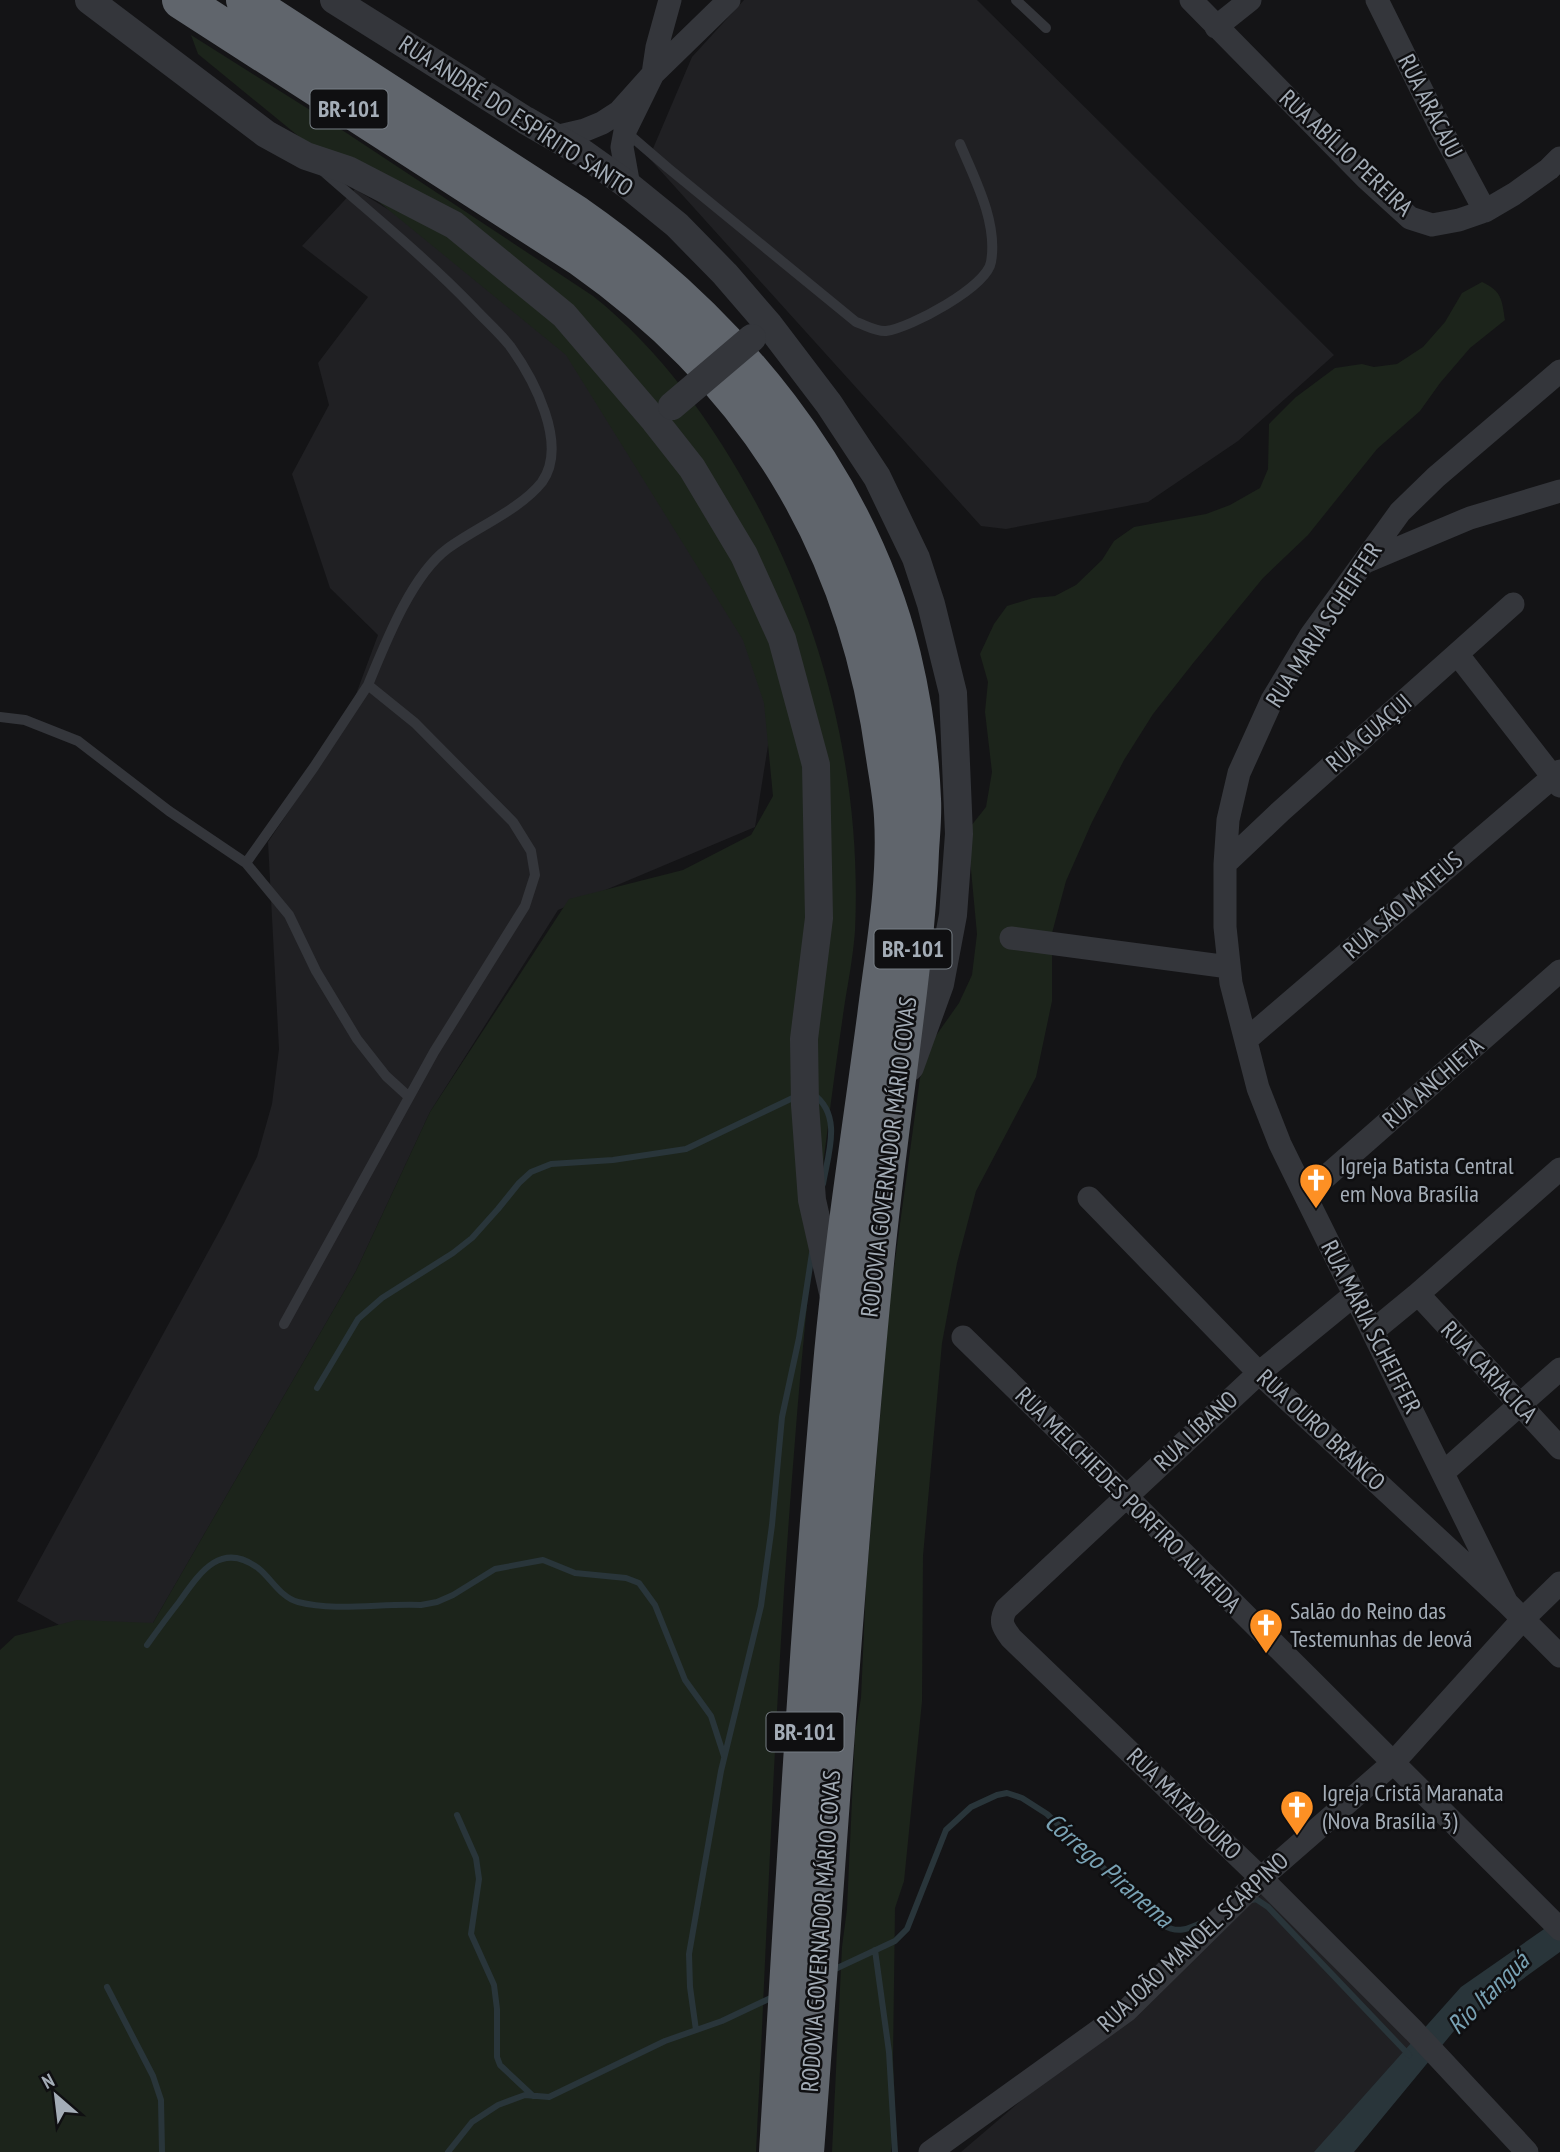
<svg xmlns="http://www.w3.org/2000/svg" width="1560" height="2152" font-family="'PT Sans Narrow',sans-serif">
  <style>
    .built { fill: #202023 }
    .green { fill: #1c241b }
    .water { fill: #29353a }
    .lines { fill: none; stroke-linecap: round; stroke-linejoin: round }
    .stream { stroke: #29353a; stroke-width: 6 }
    .service { stroke: #34363b; stroke-width: 10 }
    .minor { stroke: #34363b; stroke-width: 23 }
    .tertiary { stroke: #34363b; stroke-width: 28 }
    .motorway { stroke: #60656c; stroke-width: 38 }
    .tertiary-bridge { stroke: #34363b; stroke-width: 28 }
    .labels { text-anchor: middle; stroke-width: 5; stroke-linejoin: round; paint-order: stroke }
    .shield { fill: #0f0f11; stroke: #777e85; stroke-width: 2 }
    .shield-label { font-size: 23px; font-weight: bold; fill: #a4adb7 }
    .street-label { font-size: 24px; fill: #a4adb7; stroke: #0f0f11 }
    .poi-label { font-size: 24px; fill: #a4adb7; stroke: #0f0f11; text-anchor: start }
    .water-label { font-size: 26px; font-style: italic; fill: #79a2b4; stroke: #0f0f11 }
  </style>
  <rect width="100%" height="100%" fill="#141416"/>
  <path class="built" d="M744,0H977L1334,355L1238,441L1148,502L1006,529L981,526L649,158L692,57Z
    M355,189L524,293L655,434L777,689L755,827L558,910L430,1112L356,1271L153,1623L59,1625L17,1601L225,1221L257,1157L272,1104L279,1049L268,842L342,732L378,635L330,588L292,474L329,405L318,363L368,297L302,246Z
    M1267,1890L1432,2055L1341,2152H961Z"/>
  <path class="green" d="M191,35L345,132L593,296C661,350 714,425 755,501C826,632 862,782 855,931C853,957 848,983 844,1008C838,1050 832,1092 827,1134C813,1240 802,1346 794,1453C775,1685 768,1919 756,2152H0V1650L15,1636L77,1620L153,1623L356,1271L430,1112L569,899L683,870L751,835L773,796L764,703L743,640L566,355L198,54Z
    M1482,282C1502,291 1502,300 1505,320L1470,348L1440,383L1420,411L1377,449L1308,535L1263,578L1194,662L1153,714L1124,760L1092,822L1066,881L1052,933V1001L1036,1077L976,1191L957,1263L942,1343L923,1556L922,1701L904,1881L895,1908L893,2058L895,2106L891,2152H832L842,1947L847,1909L855,1734L861,1698L866,1585L890,1297L920,1078L935,1037L959,1003L972,975L977,934L970,859L971,826L986,807L992,772L985,712L988,682L980,654L994,624L1007,606L1033,598L1055,596L1076,585L1102,560L1114,541L1134,527L1206,514L1230,505L1260,488L1268,469L1269,424L1296,397L1335,368L1362,364L1374,367L1397,364L1423,347L1445,322L1462,293Z"/>
  <path class="water" d="M1560,1918V1952L1458,2026L1354,2152H1314L1461,1987Z"/>
  <g class="lines">
    <path class="stream" d="M813,1094C843,1115 828,1154 823,1184
      M317,1388L358,1319L382,1298L453,1253L472,1238L498,1209L519,1183L531,1172L551,1164L613,1160L686,1149L799,1095
      M147,1645C157,1631 168,1616 179,1602C199,1574 220,1540 258,1568C271,1578 281,1598 298,1602C337,1612 381,1603 421,1605L437,1602L453,1595L495,1569L543,1560L575,1573L626,1578L639,1583L655,1605L685,1680L711,1716L724,1756
      M457,1815L476,1858L479,1879L471,1934L494,1985L497,2009V2057L500,2065L533,2096
      M1247,1901L1256,1899L1268,1907L1409,2055
      M875,1950L889,2052L895,2152
      M833,1970L895,1941L907,1929L946,1830L971,1807L997,1795L1007,1793L1022,1798L1047,1814L1163,1925C1178,1934 1188,1929 1203,1922
      M107,1987L153,2076L161,2100L162,2152
      M696,2030L690,1987L689,1954L721,1771L761,1606L772,1525L782,1417L799,1338L812,1253
      M448,2152L472,2122L498,2105L525,2095L549,2097L665,2041L722,2021L775,1996"/>
    <path class="service" d="M1016,0L1046,28
      M625,131L668,168L856,322C865,325 877,332 886,331C910,328 987,287 991,262C998,223 975,179 960,144
      M0,717L25,720L78,741L169,811L246,863L289,915L316,971L357,1039L386,1076L409,1097
      M246,863L314,767L368,685
      M284,1324L434,1052L525,906L535,875L531,851L513,822L415,723L368,685C385,644 411,576 447,549C475,528 520,510 542,482C569,444 533,378 510,346C499,332 485,320 473,307C427,259 374,216 324,172"/>
    <path class="minor" d="M1191,0L1366,178L1410,218L1432,225L1459,220L1485,211L1514,194L1549,169L1560,158
      M1377,0L1441,129L1485,211
      M1216,27L1250,0
      M555,137L585,130L602,123L619,112L653,74L729,0
      M629,186L622,147L625,131L653,74L657,47L670,0
      M1363,563L1470,518L1560,491
      M1458,655L1560,786
      M1225,864L1281,811L1513,604
      M1011,938L1229,967
      M1246,1040L1560,771
      M1305,1195L1560,971
      M1089,1198L1259,1373L1507,1603L1560,1656
      M1418,1294L1560,1448
      M1354,1295L1259,1373L1006,1609C999,1622 1003,1627 1011,1638L1261,1878L1414,2031L1527,2152
      M1373,1331L1418,1294L1560,1169
      M963,1337L1126,1496L1560,1929
      M1444,1472L1560,1369
      M1507,1603L1305,1195L1280,1144L1258,1088L1231,983L1225,927V864L1228,820L1239,773L1272,700L1311,635L1400,512L1436,477L1560,371
      M930,2152L1126,2011L1261,1878L1393,1763L1523,1619L1560,1583"/>
    <path class="tertiary" d="M89,0L266,134L306,156L348,170L454,225L564,315L655,421L692,468L744,555L782,639L816,765L819,918L804,1039L805,1105L812,1200L833,1293
      M334,0L525,120L584,154L629,186L677,225L725,274L769,325L829,404L877,477L916,558L931,604L953,693L959,834L953,915L940,984L910,1067"/>
    <path class="motorway" d="M181,0L580,257C756,381 856,543 885,757C888,777 892,797 893,817C897,882 884,953 876,1017C860,1138 841,1257 831,1377C808,1635 794,1894 778,2152
      M245,0L577,215C729,321 857,473 902,656C913,702 920,752 922,799C923,816 921,834 920,851C918,907 912,961 905,1016C895,1098 883,1181 875,1263C846,1559 828,1856 805,2152"/>
    <path class="tertiary-bridge" d="M672,406L752,338"/>
  </g>
  <defs>
    <g id="church-pin" transform="scale(1.75)"><path d="M0 17L-7.5 6A9.5 9.5 0 1 1 7.5 6Z" fill="#fd9024" stroke="#0f0f11"/><path d="M-1.2-6h2.4v3.5h3.3v2.4h-3.3V6h-2.4V-.1h-3.3v-2.4h3.3Z" fill="#fff"/></g>
  </defs>
  <g fill-rule="evenodd">
    <use href="#church-pin" x="1316" y="1180"/>
    <use href="#church-pin" x="1266" y="1625"/>
    <use href="#church-pin" x="1297" y="1807"/>
  </g>
  <g class="labels">
    <g class="shield">
      <rect x="310.5" y="89.5" width="77" height="39" rx="5"/>
      <rect x="874.5" y="929.5" width="77" height="39" rx="5"/>
      <rect x="766.5" y="1712.5" width="77" height="39" rx="5"/>
    </g>
    <g class="shield-label">
      <text x="349" y="117">BR-101</text>
      <text x="913" y="957">BR-101</text>
      <text x="805" y="1740">BR-101</text>
    </g>
    <g class="street-label">
      <text transform="translate(1430 106) rotate(63)" y="8">RUA ARACAJU</text>
      <text transform="translate(516 116) rotate(33)" y="8">RUA ANDRÉ DO ESPÍRITO SANTO</text>
      <text transform="translate(1346 153) rotate(43)" y="8">RUA ABÍLIO PEREIRA</text>
      <text transform="translate(1324 625) rotate(-57)" y="8">RUA MARIA SCHEIFFER</text>
      <text transform="translate(1369 733) rotate(-41)" y="8">RUA GUAÇUI</text>
      <text transform="translate(1403 905) rotate(-41)" y="8">RUA SÃO MATEUS</text>
      <text transform="translate(1433 1083) rotate(-41)" y="8">RUA ANCHIETA</text>
      <text transform="translate(889 1157) rotate(-83)" y="8">RODOVIA GOVERNADOR MÁRIO COVAS</text>
      <text transform="translate(1371 1327) rotate(63)" y="8">RUA MARIA SCHEIFFER</text>
      <text transform="translate(1489 1372) rotate(47)" y="8">RUA CARIACICA</text>
      <text transform="translate(1321 1430) rotate(43)" y="8">RUA OURO BRANCO</text>
      <text transform="translate(1196 1431) rotate(-43)" y="8">RUA LÍBANO</text>
      <text transform="translate(1128 1500) rotate(45)" y="8">RUA MELCHIEDES PORFIRO ALMEIDA</text>
      <text transform="translate(1184 1804) rotate(44)" y="8">RUA MATADOURO</text>
      <text transform="translate(821 1931) rotate(-86)" y="8">RODOVIA GOVERNADOR MÁRIO COVAS</text>
      <text transform="translate(1193 1942) rotate(-43)" y="8">RUA JOÃO MANOEL SCARPINO</text>
    </g>
    <g class="poi-label">
      <text x="1340" y="1174">Igreja Batista Central<tspan x="1340" dy="28">em Nova Brasília</tspan></text>
      <text x="1290" y="1619">Salão do Reino das<tspan x="1290" dy="28">Testemunhas de Jeová</tspan></text>
      <text x="1322" y="1801">Igreja Cristã Maranata<tspan x="1322" dy="28">(Nova Brasília 3)</tspan></text>
    </g>
    <g class="water-label">
      <text transform="translate(1109 1870) rotate(41)" y="9">Córrego Piranema</text>
      <text transform="translate(1488 1993) rotate(-45)" y="9">Rio Itanguá</text>
    </g>
  </g>
  <g transform="translate(56 2096) rotate(332)" stroke="#0f0f11" stroke-width="5" paint-order="stroke">
  <path d="M0-5L12 26L0 18L-12 26Z" fill="#a4adb7"/>
  <text y="-10" font-size="19" font-weight="bold" text-anchor="middle" fill="#a4adb7">N</text>
  </g>
</svg>
